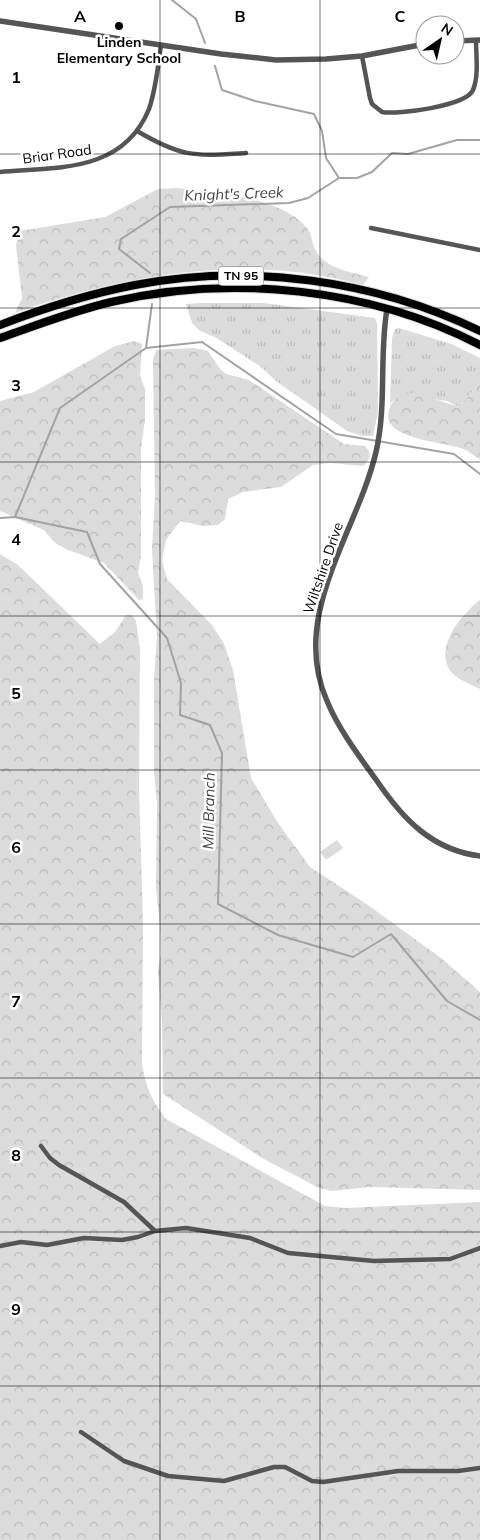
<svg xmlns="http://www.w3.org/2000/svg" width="480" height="1540" font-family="Mulish,sans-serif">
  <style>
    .grass { fill: url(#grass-tufts) }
    .forest { fill: url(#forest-crowns) }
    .pitch { fill: #dcdcdc }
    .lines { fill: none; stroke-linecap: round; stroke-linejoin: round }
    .stream { stroke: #a3a3a3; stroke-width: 2 }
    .trunk-casing { stroke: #dbdbdb; stroke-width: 10 }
    .minor { stroke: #555; stroke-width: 4.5 }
    .tertiary { stroke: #555; stroke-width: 5.5 }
    .trunk { stroke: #000; stroke-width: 8 }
    .grid { fill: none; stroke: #000; stroke-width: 1; stroke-opacity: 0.55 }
    .poi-dot { fill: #000; stroke: #fff; stroke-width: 2 }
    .labels { text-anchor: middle; stroke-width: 5; stroke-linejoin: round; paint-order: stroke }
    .shield { fill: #fff; stroke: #4c4c4c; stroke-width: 1 }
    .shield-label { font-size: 12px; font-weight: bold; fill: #000 }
    .poi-label { font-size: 14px; font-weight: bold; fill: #000; stroke: #fff }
    .street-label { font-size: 14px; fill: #000; stroke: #fff }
    .water-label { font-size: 15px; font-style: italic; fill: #444; stroke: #fff }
    .grid-label { font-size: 16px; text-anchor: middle; font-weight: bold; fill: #000; stroke: #fff; stroke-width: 5; stroke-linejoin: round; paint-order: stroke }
  </style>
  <defs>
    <pattern id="grass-tufts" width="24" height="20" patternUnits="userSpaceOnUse" patternTransform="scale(1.25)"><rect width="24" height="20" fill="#dcdcdc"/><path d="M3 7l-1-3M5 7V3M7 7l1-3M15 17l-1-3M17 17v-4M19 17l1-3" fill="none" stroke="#bbb"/></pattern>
    <pattern id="forest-crowns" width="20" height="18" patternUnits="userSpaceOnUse" patternTransform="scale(1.25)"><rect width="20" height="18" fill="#dcdcdc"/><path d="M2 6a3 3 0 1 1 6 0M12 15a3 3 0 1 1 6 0" fill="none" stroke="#bbb"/></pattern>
  </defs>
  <rect width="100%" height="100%" fill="#fff"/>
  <path class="grass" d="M200,303H264L375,318L377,323L378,412L373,436H362L347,431L276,381L261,367L215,337L200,331L192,323L186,304Z
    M399,328L451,344L480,358V383L459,407L447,401L399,394L390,404L392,338L395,329Z"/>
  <path class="forest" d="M177,188C214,192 273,197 300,221C315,234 309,237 316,251C326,269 351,272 369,277L363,285C248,253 125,274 15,313L22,298L16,245L20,231L105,217L158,189Z
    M135,341L142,344L140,376L145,389V420L141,448V555L138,573L143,586V599L139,600L104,563L68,550L54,542L44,530L0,511V401L34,392L115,346Z
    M194,348L208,351L220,369L226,374L249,380L344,444L365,446L369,451L370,457L364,466L330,463L313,465L281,487L243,492L228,499L225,519L218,525L203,526L180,521L166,540L162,560L167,579L212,625L224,644L233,670L251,778L278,823L310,867L368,905L441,958L480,992V1190L369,1187L332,1191L319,1188L262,1158L163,1094L162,1022L158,970L161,954L160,925L156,888L157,804L154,773V679L157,636L152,549L155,497L153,360L156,350Z
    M480,383V459C474,456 469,451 463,449C440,440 359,439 399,394L416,393L459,407Z
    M0,554L18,565L100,644L115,632L126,615H132L136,621L140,649L139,789L143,923L142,1063C145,1086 152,1101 166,1119L325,1206L345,1208L480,1202V1540H0Z
    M480,600V689C470,684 453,678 448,667C437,643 463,613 480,600Z"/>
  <path class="pitch" d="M337,840L343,848L326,860L320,852Z"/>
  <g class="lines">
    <path class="stream" d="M172,0L196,19L205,43
      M215,66L222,90L255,101L314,114L322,131L326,158L339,178
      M150,273L119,249L121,239L170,207L289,203L308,198L339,178H357L372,172L392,153L408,154L457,140H480
      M146,348L152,304
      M15,517L60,408L146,348L202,342L336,434L454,454L480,474
      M0,518L15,517L87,532L100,564L167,638L181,683L180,715L210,725L222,753L218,904L278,935L353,957L391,934L447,1001L480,1020"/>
    <g class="trunk-casing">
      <path id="trunk" d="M0,325C44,308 88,294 135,285C250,263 375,280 480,331
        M0,338C37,325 73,311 111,302C231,274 370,288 480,345"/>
    </g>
    <path class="minor" d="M362,56L370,98L372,104L382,112C398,115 466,106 473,90C479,76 476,55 476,40
      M137,131C183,158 194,156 246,153
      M0,172C57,167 123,173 149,109C156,89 158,66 161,45
      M371,228L480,250
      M41,1146L50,1158L59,1165L124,1202L155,1231
      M0,1246L21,1242L47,1245L84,1238L122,1240L138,1237L155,1231L186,1228L250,1238L288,1253L374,1261L450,1259L480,1248
      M81,1432L124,1461L168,1476L224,1481L274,1467H285L312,1481L323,1482L398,1471H458L480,1468"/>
    <path class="tertiary" d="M0,21L221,54L276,60L326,59L362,56L425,44
      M455,41L480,40
      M387,309C379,356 387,405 376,452C357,533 289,615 327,701C339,730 359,756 377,781C403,819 432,850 480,856"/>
    <use href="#trunk" class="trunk"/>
  </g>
  <path class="grid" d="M160,0V1540M320,0V1540M0,154H480M0,308H480M0,462H480M0,616H480M0,770H480M0,924H480M0,1078H480M0,1232H480M0,1386H480"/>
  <circle class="poi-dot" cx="119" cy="26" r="5"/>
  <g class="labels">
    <rect class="shield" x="218.5" y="266.5" width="45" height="19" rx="4"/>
    <g class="shield-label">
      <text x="241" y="280">TN 95</text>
    </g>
    <g class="poi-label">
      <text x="119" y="47">Linden<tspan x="119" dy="16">Elementary School</tspan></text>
    </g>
    <g class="street-label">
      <text transform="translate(57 154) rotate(-8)" y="5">Briar Road</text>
      <text transform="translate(323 568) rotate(-71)" y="5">Wiltshire Drive</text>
    </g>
    <g class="water-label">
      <text transform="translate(234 194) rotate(-2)" y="5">Knight's Creek</text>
      <text transform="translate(209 811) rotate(-89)" y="5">Mill Branch</text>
    </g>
  </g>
  <g class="grid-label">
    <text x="80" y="22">A</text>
    <text x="240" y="22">B</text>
    <text x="400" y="22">C</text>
    <text x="16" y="83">1</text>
    <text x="16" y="237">2</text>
    <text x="16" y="391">3</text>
    <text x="16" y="545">4</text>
    <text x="16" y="699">5</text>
    <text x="16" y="853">6</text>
    <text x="16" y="1007">7</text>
    <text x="16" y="1161">8</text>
    <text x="16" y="1315">9</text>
  </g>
  <g transform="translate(440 40) rotate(34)"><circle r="24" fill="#ffffff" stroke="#999999"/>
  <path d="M0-4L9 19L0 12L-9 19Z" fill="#000000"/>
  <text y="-8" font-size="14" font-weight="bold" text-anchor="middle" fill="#000000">N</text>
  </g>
</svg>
